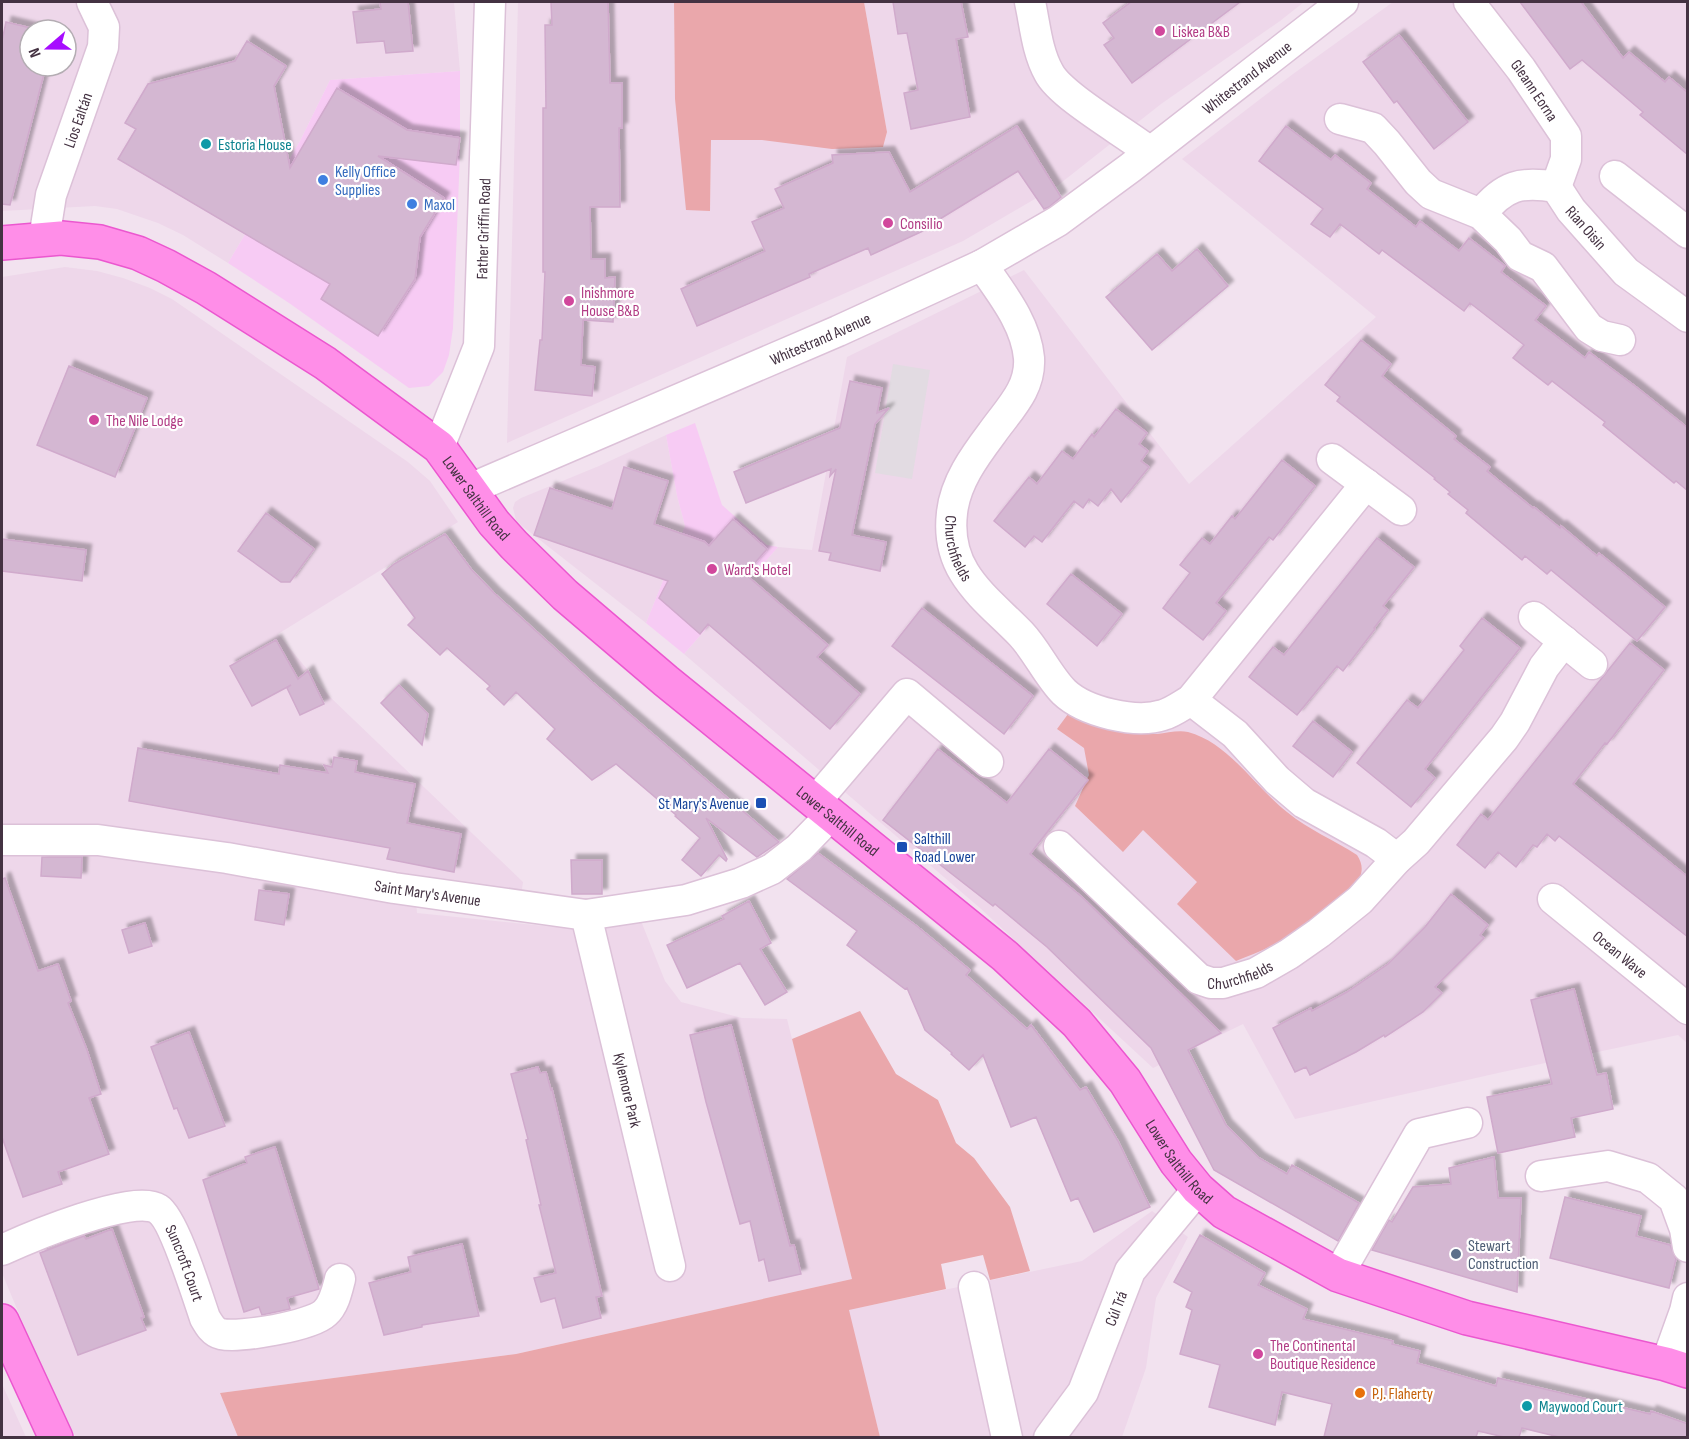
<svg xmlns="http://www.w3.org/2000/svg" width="1689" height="1439" font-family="'Sofia Sans Condensed',sans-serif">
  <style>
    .residential { fill: #eed7ea; fill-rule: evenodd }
    .commercial { fill: #f7cbf4 }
    .green { fill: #eaa7ab }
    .parking { fill: #e2dbe2 }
    .building { fill: #d4b7d2; stroke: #d0aacc; stroke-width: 1.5; filter: url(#shadow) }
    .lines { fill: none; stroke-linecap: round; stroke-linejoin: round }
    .minor-casing { stroke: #dcc1d8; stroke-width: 33 }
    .major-casing { stroke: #eb57cf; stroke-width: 36 }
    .minor { stroke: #fff; stroke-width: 30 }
    .major { stroke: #ff8ee8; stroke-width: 33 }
    .hotel-dot { fill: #d1479c; stroke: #fff; stroke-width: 2 }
    .culture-dot { fill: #0f9aa8; stroke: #fff; stroke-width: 2 }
    .shop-dot { fill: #3f7fe0; stroke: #fff; stroke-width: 2 }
    .transit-dot { fill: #1a4fb4; stroke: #fff; stroke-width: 2 }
    .service-dot { fill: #5c6f8a; stroke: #fff; stroke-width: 2 }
    .food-dot { fill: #e8710a; stroke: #fff; stroke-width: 2 }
    .labels { text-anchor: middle; stroke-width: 4.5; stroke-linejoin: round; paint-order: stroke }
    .hotel-label { font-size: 16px; fill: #b23c85; stroke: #fff; text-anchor: start }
    .street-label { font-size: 16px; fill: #443242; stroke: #fff }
    .culture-label { font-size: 16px; fill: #0d838f; stroke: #fff; text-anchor: start }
    .shop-label { font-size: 16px; fill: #366cbe; stroke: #fff; text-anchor: start }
    .transit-label { font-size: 16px; fill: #164399; stroke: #fff; text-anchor: end }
    .service-label { font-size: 16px; fill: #4e5e75; stroke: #fff; text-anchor: start }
    .food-label { font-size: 16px; fill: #c56008; stroke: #fff; text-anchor: start }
  </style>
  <defs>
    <filter id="shadow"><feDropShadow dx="5.5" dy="-5.5" stdDeviation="1.5" flood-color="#0004"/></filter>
  </defs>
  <rect width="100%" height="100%" fill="#f2e2ef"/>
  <path class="residential" d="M2,2H454L460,71L330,80L300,141L228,263L183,235L158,223L117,209L95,206L2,211ZM30,30H66V66H30Z
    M518,2H674L675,99L710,210L711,140H762L883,147L887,132L864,2H1304L1280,21L1161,104L1057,186L963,241L507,443Z
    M1393,2H1687V1043L1678,1035L1498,1073L1295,1119L1243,1024L1153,1068L980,908L684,654L778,547L812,550L847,357L1024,270L1189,484L1376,317L1182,159L1293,74Z
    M65,267L97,271L123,278L150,288L172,299L408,462L430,481L458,522L278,634L330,697L523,882L521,896L414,878L417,913L554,927L641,921L665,981L681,1002L742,1018L787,1019L852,1279L516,1354L220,1393L238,1437H76L58,1407L2,1273V277Z
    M666,435L677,496L685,526L646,623L522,526L516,520L513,508L515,502L521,498L599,466Z
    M1152,1211L1188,1237L1156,1298L1146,1368L1122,1437H880L848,1310L1082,1261Z
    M2,1384L26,1437H2Z"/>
  <path class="commercial" d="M460,71V153L453,328L449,355L443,372L429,386L409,388L289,303L228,263L300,141L330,80Z
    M695,423L722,505L767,545L778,547L684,654L646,623L685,526L677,496L666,435Z"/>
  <path class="green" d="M674,2H864L887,132L883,147L832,149L762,140H711L710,211L686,210L675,99Z
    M1071,710C1095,730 1125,735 1157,734C1167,733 1178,730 1188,732C1229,743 1255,787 1287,812C1309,830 1334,840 1357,855C1362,863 1363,869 1360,877C1352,895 1290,936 1271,946C1260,952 1247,956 1236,961L1177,904L1197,882L1143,830L1123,852L1075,806L1089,775L1084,748L1057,729Z
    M860,1011L896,1074L938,1100L956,1143L974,1158L1010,1207L1030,1271L990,1280L983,1255L941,1264L946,1289L849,1310L880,1437H238L220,1393L516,1354L852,1279L792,1039Z"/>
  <path class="parking" d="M893,364L930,370L912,479L875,473Z"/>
  <path class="building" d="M380,2H408L413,51L386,53L384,41L357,43L353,12L381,9Z
    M551,2H608L610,83H622V128H619L620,207H590L591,259H605V278L615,277L613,322L583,320L581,365L595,367L592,396L535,390L540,340H542L545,272H543V108H546L545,25H552Z
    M893,2H961L968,37L956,39L970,117L911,129L904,93L918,90L907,33L898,34Z
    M1131,2H1240L1132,83L1104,45L1114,38L1103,23Z
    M1520,2H1581L1623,58L1629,52L1665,82L1669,77L1688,93V155L1640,115L1643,112L1582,60L1570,69Z
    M6,22L39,30H30V66H46L10,205L2,204V41Z
    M1399,35L1468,122L1434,149L1397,101L1394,103L1363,62Z
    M247,41L286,66L274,86L290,168L337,88L407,130L460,138L456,165L378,156L444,198L420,237L415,279L378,336L321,299L330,284L118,159L136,129L125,123L148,84L235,61Z
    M1017,126L1061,197L1049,207L1044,209L1018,171L922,230L923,231L871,255L868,248L809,274L810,277L697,326L681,289L765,251L752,222L784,208L775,189L833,163L832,155L889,152L910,192Z
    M1286,126L1331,160L1335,155L1371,183L1367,189L1416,227L1420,221L1459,251L1469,238L1505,266L1501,272L1546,306L1535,320L1585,358L1589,352L1635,386L1688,428V491L1676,481L1674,483L1603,425L1605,422L1552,381L1548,385L1513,358L1524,345L1470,303L1464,311L1382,250L1379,254L1340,224L1330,237L1311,224L1323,209L1259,161Z
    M1197,249L1228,286L1152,350L1106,297L1157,254L1172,271Z
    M1361,340L1391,364L1382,376L1456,436L1454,439L1490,467L1487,471L1533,508L1534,507L1560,528L1561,526L1597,556L1599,553L1665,607L1637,641L1551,570L1547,574L1525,556L1522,560L1466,513L1468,510L1448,494L1450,492L1434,479L1435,478L1337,401L1340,397L1325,385Z
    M69,366L147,398L115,477L37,445Z
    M850,381L882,388L877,413L889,408L875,424L852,535L886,542L880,571L829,560L831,553L819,551L836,469L830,476L831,469L746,503L734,472L840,428Z
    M1116,409L1147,433L1139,444L1148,451L1141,461L1149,467L1121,502L1111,489L1098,506L1089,499L1083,508L1074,501L1042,542L1034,536L1025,547L994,521L1029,477L1037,484L1062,451L1073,459L1092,434L1094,437Z
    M1282,460L1315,486L1273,540L1269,537L1216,603L1226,611L1203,640L1163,608L1190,573L1180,565L1202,538L1210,544L1232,516L1235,519Z
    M624,467L668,481L654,524L705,542L709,546L733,519L767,549L745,574L828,645L817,657L860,694L830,729L708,624L700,634L659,598L668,581L534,535L550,488L612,509Z
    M266,513L314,549L290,582H281L238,551Z
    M445,534L471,569L494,593L591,681L779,842L757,857L706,818L727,859L726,861L719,855L701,876L682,860L700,838L675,816L676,815L616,764L592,780L547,739L555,729L516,692L504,705L487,689L490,686L447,648L440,655L408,625L415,618L382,574L394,564Z
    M1377,538L1414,567L1383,606L1388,610L1374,628L1375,629L1343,671L1337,666L1297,715L1249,677L1273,647L1284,655Z
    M2,539L86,550L82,581L2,571Z
    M1071,574L1122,614L1097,646L1047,604Z
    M922,608L1033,696L1004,734L892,646Z
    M1482,618L1520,648L1425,769L1435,778L1411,807L1357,763L1407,700L1418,708L1464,650L1460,646Z
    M276,640L298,679L308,671L324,704L300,715L287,688L291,685L252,706L230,666Z
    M1630,643L1664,670L1607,744L1605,743L1573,784L1688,877V937L1559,836L1555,841L1547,834L1537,847L1533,845L1516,867L1498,852L1485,868L1457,845L1481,814L1488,820Z
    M399,685L428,714L422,745L381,703Z
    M1313,721L1352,752L1333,777L1293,746Z
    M138,748L279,774L280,765L328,773L324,765L332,767L334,757L357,761L355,772L415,784L407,823L461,834L454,872L387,859L390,848L129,801Z
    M938,749L1007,803L1049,749L1088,780L1030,854L1082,897L1221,1033L1188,1050L1226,1125L1259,1158L1287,1174L1292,1165L1359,1203L1338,1241L1214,1170L1151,1048L1047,947L995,904L993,906L883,820Z
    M818,853L918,927L970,970L966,975L1027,1029L1031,1025L1080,1090L1086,1087L1118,1141L1150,1207L1094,1232L1078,1198L1071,1201L1036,1117L1011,1127L983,1055L969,1070L951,1054L952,1053L925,1030L907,988L905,989L847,945L857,931L787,879Z
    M42,857H82L81,878L41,876Z
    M571,860H602V894H572Z
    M5,878L38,971L58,964L71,1001L68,1003L87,1050L101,1094L89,1098L109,1154L58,1172L62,1184L23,1197L2,1137V879Z
    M259,890L289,894L284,925L255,920Z
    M1451,894L1488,925L1480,935L1484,938L1435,987L1442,993L1423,1012L1385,1037L1384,1035L1356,1052L1310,1075L1306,1067L1295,1072L1273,1028L1311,1008L1312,1011L1347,992L1388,964L1425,927Z
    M749,901L771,943L760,949L787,992L765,1005L740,963L687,988L667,945L724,919L722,916Z
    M145,923L152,946L129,953L122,930Z
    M1574,989L1597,1075L1606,1073L1613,1109L1571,1118L1575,1137L1498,1153L1487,1097L1552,1084L1531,1000Z
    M731,1025L783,1220L790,1246L794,1245L801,1274L769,1281L764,1259L759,1261L750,1221L740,1224L706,1102L690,1035Z
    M189,1032L225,1126L189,1138L177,1108L174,1109L151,1047Z
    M538,1067L540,1073L546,1072L551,1090L552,1089L602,1296L596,1297L601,1318L563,1328L555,1298L541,1302L534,1278L556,1273L539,1205H541L526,1140L528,1139L511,1074Z
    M275,1147L319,1289L287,1298L290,1309L262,1315L259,1307L244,1312L203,1180L247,1163L245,1157Z
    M1494,1157L1498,1198H1521L1517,1292L1372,1250L1389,1220L1392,1222L1413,1187L1451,1184L1449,1168Z
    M1565,1197L1641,1216L1636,1236L1670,1245L1676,1259L1669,1288L1550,1258Z
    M112,1229L144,1317L141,1318L146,1330L78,1355L40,1253L84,1236L86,1239Z
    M1200,1235L1265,1273L1258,1285L1307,1309L1303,1319L1393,1341L1392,1344L1420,1351L1417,1363L1496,1386L1498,1378L1650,1414L1651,1411L1688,1424V1437H1559L1522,1428L1519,1437H1504L1478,1431L1476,1437H1324L1332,1404L1282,1392L1275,1425L1209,1407L1220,1365L1180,1354L1192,1310L1186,1307L1192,1292L1174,1282Z
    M462,1244L479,1316L422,1325V1327L384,1335L369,1283L411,1272L408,1257Z"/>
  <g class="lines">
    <g class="minor-casing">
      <g id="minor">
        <path d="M1030,2C1035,25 1037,52 1049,73C1061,96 1126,133 1150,152"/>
        <path id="s1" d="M1469,2L1521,69L1566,136V159L1556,187"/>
        <path d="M1340,119L1373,128L1387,143L1418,182L1431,194L1481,214L1508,240L1520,256L1543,267L1589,328L1602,336L1620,340"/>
        <path d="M1615,176L1688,233"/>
        <path id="s2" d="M1481,214C1504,185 1521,181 1556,187L1571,210L1626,272L1688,317"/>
        <path id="s3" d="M44,239L51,195L103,47L104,27L92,2"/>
        <path id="s4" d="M982,265C1001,293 1026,323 1029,358C1031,389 1009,409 992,433C974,457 955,483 952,513C945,572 985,597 1021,634C1037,651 1048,676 1064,692C1085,712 1136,724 1163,715C1173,712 1182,705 1191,700L1366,484"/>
        <path id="s5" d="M439,447L479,346L490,2"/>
        <path d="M1332,459L1401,510"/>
        <path id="s6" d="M470,489L838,331L982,265L1058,221L1130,168L1343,2"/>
        <path d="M1534,617L1592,664"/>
        <path d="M1191,700L1235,734L1277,780L1304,803L1376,843L1397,859"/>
        <path d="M815,802L907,694L988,762"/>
        <path id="s7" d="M2,840H98L227,858L394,888L586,915L686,900L741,883L772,869L799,848L831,815"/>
        <path id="s8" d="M1059,846L1199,979L1211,983H1223L1256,973L1289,954L1319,933L1360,900L1397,859L1416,842L1504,738L1515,722L1544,667L1564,641"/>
        <path id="s9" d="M1553,899L1688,1009"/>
        <path id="s10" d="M586,915L670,1266"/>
        <path d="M1541,1176L1608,1166L1648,1178L1674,1199L1685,1229L1688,1247"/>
        <path id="s11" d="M2,1250C28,1238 134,1193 158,1209C174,1219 198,1298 205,1318C209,1325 213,1332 221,1334C240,1338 311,1326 325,1313C334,1305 337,1291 340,1279"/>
        <path d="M1338,1275L1419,1134L1467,1123"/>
        <path d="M974,1287L1007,1438"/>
        <path d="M1666,1364L1685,1311L1688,1298"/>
        <path id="s12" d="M1049,1438L1083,1392L1130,1271L1198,1189"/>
      </g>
    </g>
    <g class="major-casing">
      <g id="major">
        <path id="s13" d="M2,243L61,238L100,242L138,253L166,266L206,288L325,363L439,447L494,523L514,545L565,595L666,681L1005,956L1077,1023L1125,1081L1176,1162L1198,1189L1224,1212L1338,1275L1467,1318L1666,1364L1688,1371"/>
        <path d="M2,1321L56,1438"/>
      </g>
    </g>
    <use href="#minor" class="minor"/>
    <use href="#major" class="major"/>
  </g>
  <g class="hotel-dot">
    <circle cx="1160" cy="31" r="6"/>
    <circle cx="888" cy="223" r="6"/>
    <circle cx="569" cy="301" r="6"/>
    <circle cx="94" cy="420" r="6"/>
    <circle cx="712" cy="569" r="6"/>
    <circle cx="1258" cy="1354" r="6"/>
  </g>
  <g class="culture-dot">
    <circle cx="206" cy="144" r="6"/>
    <circle cx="1527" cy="1406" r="6"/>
  </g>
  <g class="shop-dot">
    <circle cx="323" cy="180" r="6"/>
    <circle cx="412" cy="204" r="6"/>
  </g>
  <g class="transit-dot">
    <rect x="755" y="797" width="12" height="12" rx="3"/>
    <rect x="896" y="841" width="12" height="12" rx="3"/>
  </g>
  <circle class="service-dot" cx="1456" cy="1254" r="6"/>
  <circle class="food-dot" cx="1360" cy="1393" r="6"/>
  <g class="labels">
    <g class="hotel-label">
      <text x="1172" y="37">Liskea B&amp;B</text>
      <text x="900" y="229">Consilio</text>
      <text x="581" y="298">Inishmore<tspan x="581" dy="18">House B&amp;B</tspan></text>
      <text x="106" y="426">The Nile Lodge</text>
      <text x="724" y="575">Ward's Hotel</text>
      <text x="1270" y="1351">The Continental<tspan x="1270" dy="18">Boutique Residence</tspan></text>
    </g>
    <g class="street-label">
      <text dy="6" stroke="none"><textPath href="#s6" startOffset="884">Whitestrand Avenue</textPath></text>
      <text dy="6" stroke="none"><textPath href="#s1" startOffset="110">Gleann Eorna</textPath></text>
      <text dy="6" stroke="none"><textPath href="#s3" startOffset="124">Lios Ealtán</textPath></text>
      <text dy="6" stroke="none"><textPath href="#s2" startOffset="136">Rian Oisin</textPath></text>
      <text dy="6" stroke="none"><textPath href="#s5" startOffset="226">Father Griffin Road</textPath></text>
      <text dy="6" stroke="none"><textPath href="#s6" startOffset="381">Whitestrand Avenue</textPath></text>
      <text dy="6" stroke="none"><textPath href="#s13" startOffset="560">Lower Salthill Road</textPath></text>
      <text dy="6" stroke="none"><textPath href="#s4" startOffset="318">Churchfields</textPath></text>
      <text dy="6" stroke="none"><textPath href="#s13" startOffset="1046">Lower Salthill Road</textPath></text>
      <text dy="6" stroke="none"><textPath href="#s7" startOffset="430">Saint Mary's Avenue</textPath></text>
      <text dy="6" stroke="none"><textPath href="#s9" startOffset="87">Ocean Wave</textPath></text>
      <text dy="6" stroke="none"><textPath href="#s8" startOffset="236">Churchfields</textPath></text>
      <text dy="6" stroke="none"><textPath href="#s10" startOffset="180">Kylemore Park</textPath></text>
      <text dy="6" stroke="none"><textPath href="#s13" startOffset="1532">Lower Salthill Road</textPath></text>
      <text dy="6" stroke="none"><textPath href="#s11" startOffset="225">Suncroft Court</textPath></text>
      <text dy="6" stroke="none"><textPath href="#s12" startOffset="147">Cúl Trá</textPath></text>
    </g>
    <g class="culture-label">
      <text x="218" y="150">Estoria House</text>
      <text x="1539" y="1412">Maywood Court</text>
    </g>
    <g class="shop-label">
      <text x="335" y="177">Kelly Office<tspan x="335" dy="18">Supplies</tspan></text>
      <text x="424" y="210">Maxol</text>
    </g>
    <g class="transit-label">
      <text x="749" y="809">St Mary's Avenue</text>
      <text x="914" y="844" text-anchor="start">Salthill<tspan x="914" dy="18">Road Lower</tspan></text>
    </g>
    <g class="service-label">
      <text x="1468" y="1251">Stewart<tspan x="1468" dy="18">Construction</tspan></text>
    </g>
    <g class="food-label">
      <text x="1372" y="1399">P.J. Flaherty</text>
    </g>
  </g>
  <rect width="1689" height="1439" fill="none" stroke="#443242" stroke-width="6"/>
  <g transform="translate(48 48) rotate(250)"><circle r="28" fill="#ffffff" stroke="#b4adb3" stroke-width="1.5"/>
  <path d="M0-4.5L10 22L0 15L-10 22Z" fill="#a70cff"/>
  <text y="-9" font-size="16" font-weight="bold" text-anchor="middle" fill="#443242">N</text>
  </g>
</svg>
